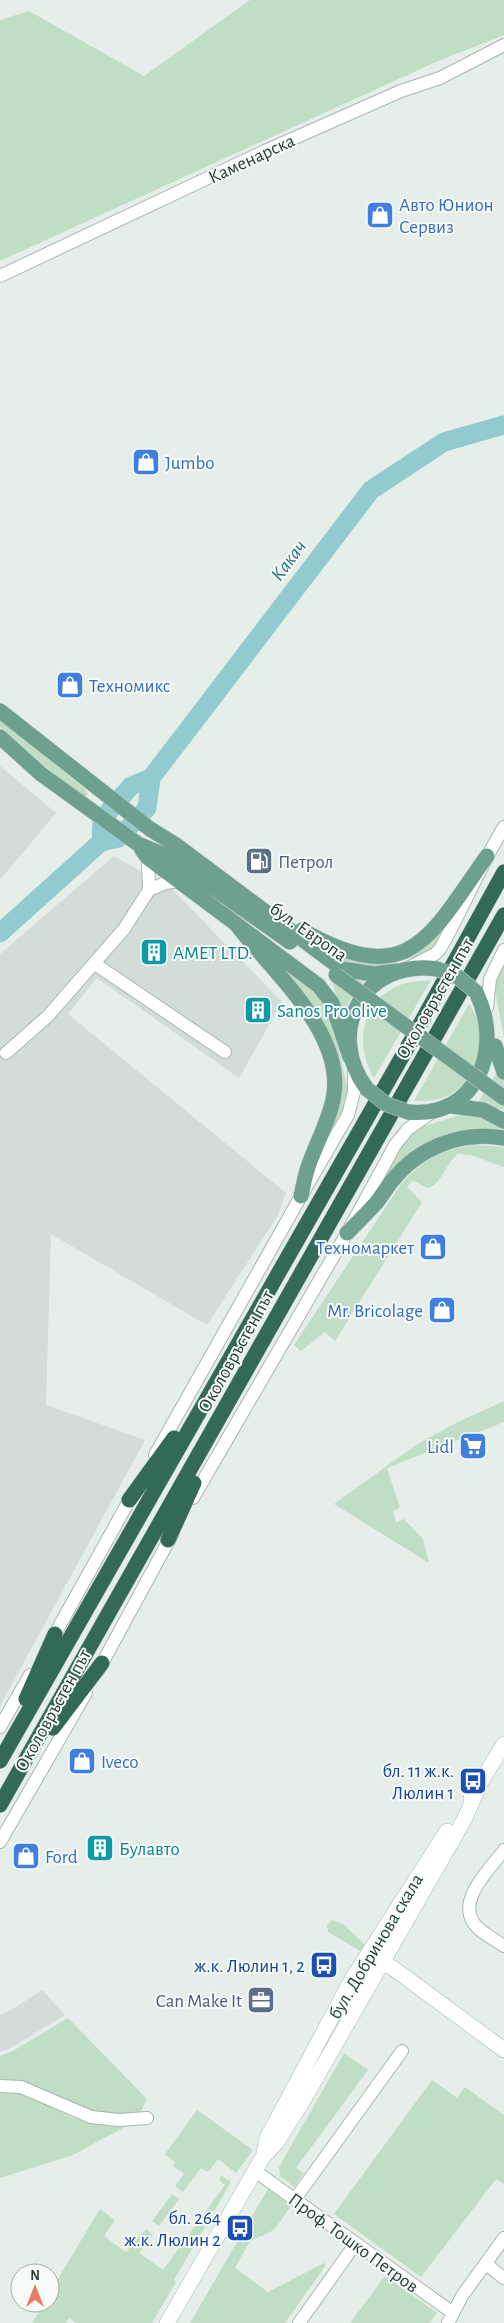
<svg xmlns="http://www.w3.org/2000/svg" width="504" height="2323" font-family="'Alegreya Sans',sans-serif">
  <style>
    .built { fill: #d3ddd8 }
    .green { fill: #c0ddc5 }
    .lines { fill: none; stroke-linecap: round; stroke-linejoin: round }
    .river { stroke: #91cbcf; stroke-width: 19 }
    .street-casing { stroke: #a8b6af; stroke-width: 14 }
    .secondary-casing { stroke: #a4b9b0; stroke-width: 16 }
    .primary-casing { stroke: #c2c9c6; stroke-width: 16 }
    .highway-casing { stroke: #c2c9c6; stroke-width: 16 }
    .street { stroke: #fff; stroke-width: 12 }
    .secondary { stroke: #fff; stroke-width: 15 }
    .primary { stroke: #6da08e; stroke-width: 15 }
    .highway { stroke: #326959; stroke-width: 15 }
    .primary-bridge-casing { stroke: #c2c9c6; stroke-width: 16; stroke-linecap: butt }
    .primary-bridge { stroke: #6da08e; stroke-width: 15 }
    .labels { text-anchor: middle; stroke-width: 4; stroke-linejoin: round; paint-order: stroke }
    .street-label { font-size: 19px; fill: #253f35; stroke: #f6faf8 }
    .shop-label { font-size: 19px; fill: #366cbe; stroke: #f6faf8; text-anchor: start }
    .service-label { font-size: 19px; fill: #4e5e75; stroke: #f6faf8; text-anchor: start }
    .culture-label { font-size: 19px; fill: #0d838f; stroke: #f6faf8; text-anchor: start }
    .transit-label { font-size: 19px; fill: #164399; stroke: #f6faf8; text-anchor: end }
    .water-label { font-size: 20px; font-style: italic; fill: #227178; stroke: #f6faf8 }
  </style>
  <rect width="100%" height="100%" fill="#e5eee9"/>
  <path class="built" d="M0,766L56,813L0,880Z
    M114,856L173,890L282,1002L239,1078L97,978L68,1014L286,1193L278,1215L207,1325L51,1234L46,1405L145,1440L0,1706V954Z
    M42,1990L65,2015L11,2048L0,2052V2015L13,2009Z"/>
  <path class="green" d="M250,0H504V35L438,61L0,261V20L29,11L144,76Z
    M0,720L85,789L88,795L84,797C55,776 27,751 0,727Z
    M449,919L435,948L422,955L368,970L339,963L320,945L381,961Z
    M268,953L325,999L333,1024L348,1090L346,1106L318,1158L340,1073Z
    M504,957V1038L496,996L495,981Z
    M339,970L365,980L353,995L344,1012H341L332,981Z
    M431,980L374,1078C354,1045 361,1000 400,985C410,981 421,981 431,980Z
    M469,1004C491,1035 481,1081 445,1097C435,1101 424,1101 414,1101Z
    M499,1069L504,1078V1110L477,1104Z
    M472,1114L504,1124V1134L467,1133L373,1192L412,1130L460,1115Z
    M474,1145L504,1147V1167L471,1155L458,1154C446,1162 442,1185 427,1188L413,1180L407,1187L422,1202L335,1341L325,1332L301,1351L294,1345L401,1184C425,1158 438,1151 474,1145Z
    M504,1401V1422L387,1468L400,1508L393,1511L396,1522L404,1519L423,1539L429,1563L334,1504L416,1445L458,1422Z
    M332,1920L343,1924L366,1946L362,1952L328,1932L327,1925Z
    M68,2018L147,2099L139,2115H106L0,2081V2056L13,2051Z
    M344,2053L368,2070L296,2168L304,2173L294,2187L280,2176L279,2167Z
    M432,2080L457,2098L465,2087L504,2115V2184L496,2179L421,2277L334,2214Z
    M21,2092L73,2118L92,2123L130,2124L73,2155L0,2178V2093Z
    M197,2110L253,2150L236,2173L218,2159L208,2172L201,2168L183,2192L175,2186L184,2174L173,2166L175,2162L165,2154Z
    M222,2176L231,2182L174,2280L176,2282L152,2323H76L69,2318L66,2323H32L44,2303H50V2292L100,2209L115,2220L104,2236L126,2252L146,2229L153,2235L139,2253L163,2270L225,2185L219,2180Z
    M268,2189L291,2206L274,2230L250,2241L235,2268L268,2292L324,2263L326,2265L285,2323H190Z
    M172,2194L179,2199L159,2226L152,2221Z
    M385,2276L437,2313L429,2323H350Z"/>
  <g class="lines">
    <path class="river" d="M101,842L102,822L110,810L131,786L151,778L371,490L444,442L504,425
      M0,933L101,842L119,838L147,808L151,778"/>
    <g class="street-casing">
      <path id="street" d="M0,276L265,151L401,91L440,78L504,45
        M149,890L165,883L181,881
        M95,964L225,1052
        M406,969L435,954L440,949C463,909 480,866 504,827
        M487,1008L490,979L504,950
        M6,1053L48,1016L124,929L149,890L148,858
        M155,1455L301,1196L348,1115L354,1092V1068
        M193,1498L347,1233L395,1145L408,1129L432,1112
        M51,1641L134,1492
        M98,1671L173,1533
        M0,1727L30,1675
        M0,1842L86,1693
        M504,1850C491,1868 458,1898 473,1922C479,1932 494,1939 504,1946
        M0,2086L21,2087L91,2117L119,2120L147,2118
        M255,2171L453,2313
        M295,2199L402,2051
        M486,2264L504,2278
        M299,2323L356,2243
        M448,2323L462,2296L504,2238"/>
    </g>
    <g class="secondary-casing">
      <path id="secondary" d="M471,1798L504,1744
        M374,1961L383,1962L397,1971L504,2050
        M264,2154L267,2138L352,1979L447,1831
        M167,2323L263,2157L277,2142L304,2099L464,1820L477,1791"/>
    </g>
    <g class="primary-casing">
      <path id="primary" d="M0,711L150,829L176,845L342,969L374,974L397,971
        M0,737L41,774L138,844L171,858L290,942
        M142,850L148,858L319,986L332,1003L350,1057
        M236,924C271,970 343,1031 334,1094C331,1116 319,1138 311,1159C306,1170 304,1183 301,1196
        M302,930C409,991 429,938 487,856
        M495,1046L504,1072
        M367,1089C324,1032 364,958 437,969
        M452,1106L483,1110L504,1121
        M408,1112C477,1119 504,1048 476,992
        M347,1233C357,1223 367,1213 376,1203C382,1196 386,1188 392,1181C419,1147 461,1131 504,1138"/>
    </g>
    <g class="highway-casing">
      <path id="highway" d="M129,1500L174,1438
        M168,1540L194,1483
        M26,1699L55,1634
        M53,1728L102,1663
        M0,1761L407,1048L504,872
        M0,1805L504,915"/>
    </g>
    <use href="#street" class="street"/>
    <use href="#secondary" class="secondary"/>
    <use href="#primary" class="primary"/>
    <use href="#highway" class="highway"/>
    <g class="primary-bridge-casing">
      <path id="primary-bridge" d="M437,969L458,977L476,992
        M336,975L504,1098
        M367,1089L386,1104L408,1112"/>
    </g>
    <use href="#primary-bridge" class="primary-bridge"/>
  </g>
  <defs>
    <g id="shop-square" transform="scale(1.4375)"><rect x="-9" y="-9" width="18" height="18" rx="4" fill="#3f7fe0" stroke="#f6faf8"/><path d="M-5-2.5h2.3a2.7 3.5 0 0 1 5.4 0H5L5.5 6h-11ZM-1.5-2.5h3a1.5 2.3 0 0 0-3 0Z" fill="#fff"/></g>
    <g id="fuel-square" transform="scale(1.4375)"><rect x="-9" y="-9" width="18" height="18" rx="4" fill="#5c6f8a" stroke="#f6faf8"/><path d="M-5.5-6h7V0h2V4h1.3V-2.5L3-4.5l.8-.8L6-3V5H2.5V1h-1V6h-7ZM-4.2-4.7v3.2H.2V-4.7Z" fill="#fff"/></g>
    <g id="building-square" transform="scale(1.4375)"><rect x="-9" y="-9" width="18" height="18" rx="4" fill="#0f9aa8" stroke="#f6faf8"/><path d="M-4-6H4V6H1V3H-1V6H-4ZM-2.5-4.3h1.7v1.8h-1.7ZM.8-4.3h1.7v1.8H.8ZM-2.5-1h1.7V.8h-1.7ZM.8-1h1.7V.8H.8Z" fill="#fff"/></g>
    <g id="supermarket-square" transform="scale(1.4375)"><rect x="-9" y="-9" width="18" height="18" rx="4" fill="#3f7fe0" stroke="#f6faf8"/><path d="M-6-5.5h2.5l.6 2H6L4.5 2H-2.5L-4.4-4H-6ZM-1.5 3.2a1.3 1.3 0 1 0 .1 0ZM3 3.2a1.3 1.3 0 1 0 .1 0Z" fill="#fff"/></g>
    <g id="bus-square" transform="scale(1.4375)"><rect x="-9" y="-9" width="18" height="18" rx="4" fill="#1a4fb4" stroke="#f6faf8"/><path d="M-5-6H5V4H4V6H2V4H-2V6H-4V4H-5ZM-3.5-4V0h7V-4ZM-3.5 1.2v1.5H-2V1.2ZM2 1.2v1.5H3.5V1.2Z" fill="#fff"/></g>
    <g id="office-square" transform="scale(1.4375)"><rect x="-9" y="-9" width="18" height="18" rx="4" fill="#5c6f8a" stroke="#f6faf8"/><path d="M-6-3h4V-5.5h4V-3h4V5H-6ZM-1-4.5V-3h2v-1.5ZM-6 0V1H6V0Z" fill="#fff"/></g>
  </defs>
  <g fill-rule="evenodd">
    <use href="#shop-square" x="380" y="215"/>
    <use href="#shop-square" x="146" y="462"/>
    <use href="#shop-square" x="70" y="685"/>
    <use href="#fuel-square" x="259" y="861"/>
    <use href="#building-square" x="154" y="952"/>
    <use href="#building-square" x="258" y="1010"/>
    <use href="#shop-square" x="433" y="1247"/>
    <use href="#shop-square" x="442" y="1310"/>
    <use href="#supermarket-square" x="473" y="1446"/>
    <use href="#shop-square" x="82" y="1761"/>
    <use href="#bus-square" x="473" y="1781"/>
    <use href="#building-square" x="100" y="1848"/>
    <use href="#shop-square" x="26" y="1856"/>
    <use href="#bus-square" x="324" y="1965"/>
    <use href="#office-square" x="261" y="2000"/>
    <use href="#bus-square" x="240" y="2228"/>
  </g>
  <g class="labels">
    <g class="street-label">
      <text transform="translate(251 158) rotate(-25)" y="7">Каменарска</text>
      <text transform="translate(309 931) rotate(35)" y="7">бул. Европа</text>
      <text transform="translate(434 998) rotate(-60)" y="7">Околовръстен път</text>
      <text transform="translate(235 1351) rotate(-61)" y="7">Околовръстен път</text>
      <text transform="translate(52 1710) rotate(-61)" y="7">Околовръстен път</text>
      <text transform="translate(375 1946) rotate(-59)" y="7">бул. Добринова скала</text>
      <text transform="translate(354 2242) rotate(36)" y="7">Проф. Тошко Петров</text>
    </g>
    <g class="shop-label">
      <text x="399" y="211">Авто Юнион<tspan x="399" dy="22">Сервиз</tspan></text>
      <text x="165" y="469">Jumbo</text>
      <text x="89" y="692">Техномикс</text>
      <text x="414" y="1254" text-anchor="end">Техномаркет</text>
      <text x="423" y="1317" text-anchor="end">Mr. Bricolage</text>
      <text x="454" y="1453" text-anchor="end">Lidl</text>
      <text x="101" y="1768">Iveco</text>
      <text x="45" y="1863">Ford</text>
    </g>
    <g class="service-label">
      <text x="278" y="868">Петрол</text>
      <text x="242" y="2007" text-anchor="end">Can Make It</text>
    </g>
    <g class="culture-label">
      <text x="173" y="959">AMET LTD.</text>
      <text x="277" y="1017">Sanos Pro olive</text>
      <text x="119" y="1855">Булавто</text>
    </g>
    <g class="transit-label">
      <text x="454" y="1777">бл. 11 ж.к.<tspan x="454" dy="22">Люлин 1</tspan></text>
      <text x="305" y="1972">ж.к. Люлин 1, 2</text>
      <text x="221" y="2224">бл. 264<tspan x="221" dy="22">ж.к. Люлин 2</tspan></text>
    </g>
    <g class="water-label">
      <text transform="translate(288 560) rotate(-53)" y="7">Какач</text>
    </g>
  </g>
  <g transform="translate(35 2288)"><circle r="24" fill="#f6faf8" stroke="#a2afaa"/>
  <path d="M0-4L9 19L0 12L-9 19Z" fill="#ea7b67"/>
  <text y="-8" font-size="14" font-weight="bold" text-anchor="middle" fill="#253f35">N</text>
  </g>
</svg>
